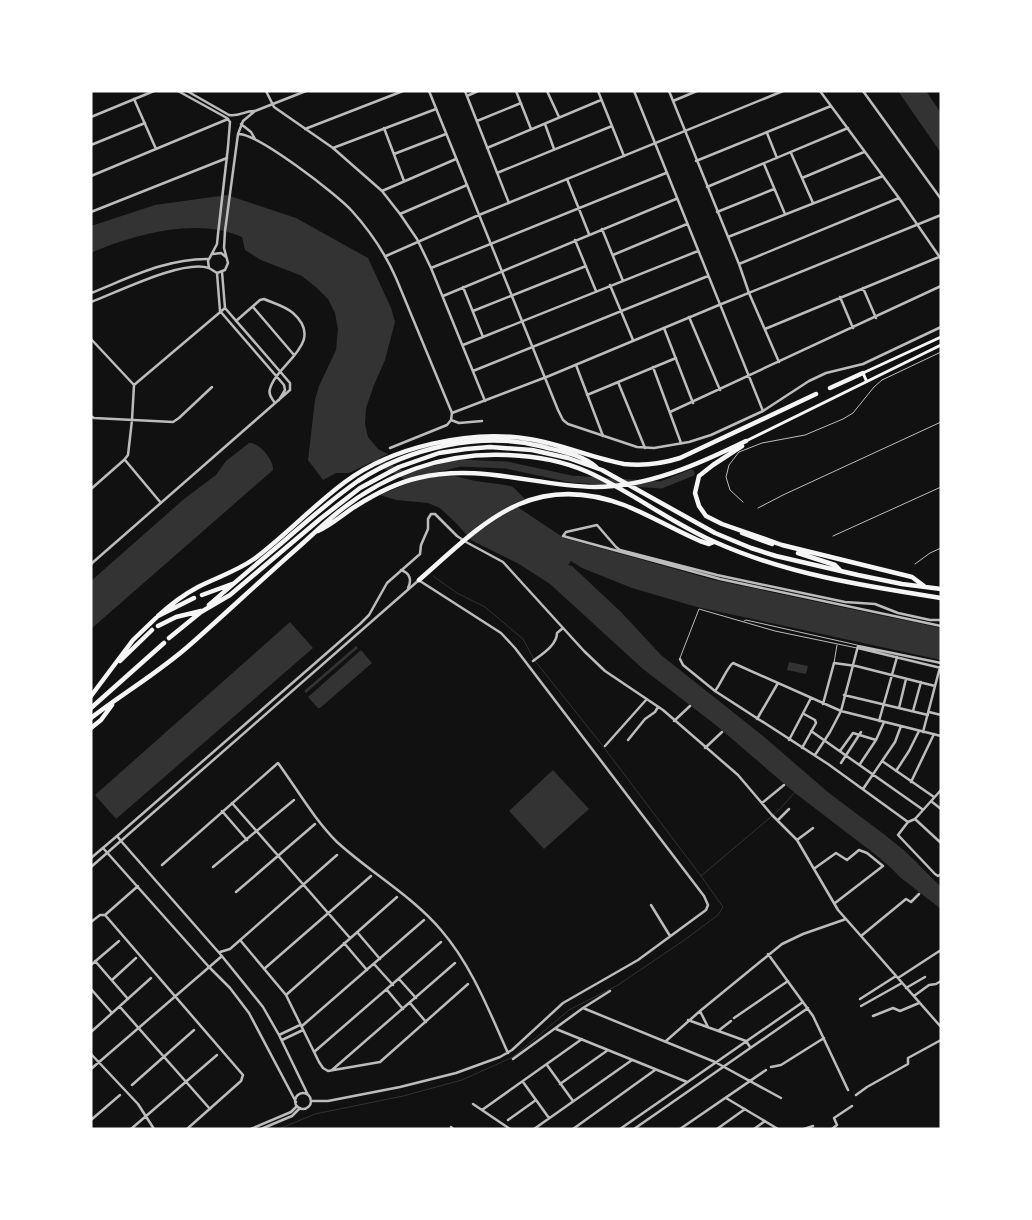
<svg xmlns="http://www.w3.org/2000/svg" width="1032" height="1220" font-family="Roboto,sans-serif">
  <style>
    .water { fill: #333 }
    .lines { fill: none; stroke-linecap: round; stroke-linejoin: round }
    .stream { stroke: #333; stroke-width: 1 }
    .river { stroke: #333; stroke-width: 7 }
    .service { stroke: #bcbcbc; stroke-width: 1 }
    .minor { stroke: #bcbcbc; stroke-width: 2.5 }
    .tertiary { stroke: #bcbcbc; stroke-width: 2.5 }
    .secondary { stroke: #f5f5f5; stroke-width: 3 }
    .motorway { stroke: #f5f5f5; stroke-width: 4.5 }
  </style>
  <rect width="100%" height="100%" fill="#111"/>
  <path class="water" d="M898,91H926L941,113V153Z
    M227,195L296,218L368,258L391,308L395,322L385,360L374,385L366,408L365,424L368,437L378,449L388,454L349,473H336L323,480L308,460L315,400L319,386L336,350L338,329L335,313L328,299L317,288L302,276L261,260L245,250L242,237C198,217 134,234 91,253V226L155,205Z
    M249,443C259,442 274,460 273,470L91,629V581L184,499L216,475L226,461Z
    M451,475L475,481L506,485L513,487L525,499L513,504L564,538L714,580L941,628V660L697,607L632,588L582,568L571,561L568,565L572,566L621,612L661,655L763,736L829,793L885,835L906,852L941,887V909L901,878L890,867L876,855L795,793L717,726L643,669L550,584L519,564L471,540L456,523L440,508L428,503L396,500L380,495L418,479Z
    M290,622L313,648L116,819L95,795Z
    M356,646L358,648L306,693L304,691Z
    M361,650L372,663L320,708H318L308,697Z
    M789,662L808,666L806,674L787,670Z
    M553,770L589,809L544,849L509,811Z"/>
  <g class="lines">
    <path class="stream" d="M433,576L457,593L485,607L523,639L535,661L599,741L701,876
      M279,1129L315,1114L403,1096L462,1080L513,1057L569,1010L618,985L683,941L718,915L723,907L701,876L779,810L795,792"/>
    <path class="river" d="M367,456L418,482
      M405,476L460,463L506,465L571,479L661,485L691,473"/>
    <path class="service" d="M743,502L730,490L726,477L729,465L739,452L762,443L805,435L843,419L853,413L874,387L882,380L941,352
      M758,508L783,495L941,422
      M833,536L941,487
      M915,564L930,553L941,548
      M744,621L746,620L857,645
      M680,658L699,609L775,631L857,648
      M834,663L837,645"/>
    <path class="minor" d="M91,91H92
      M266,91L274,107L333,148L382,191L400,214L417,239L431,268L485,401
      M465,91L509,203
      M516,91L531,129
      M547,91L559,117
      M598,91L624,156
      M634,91L763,411
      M669,91L739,264L749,293L779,362
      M820,91L899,198L941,259
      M467,96L478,91
      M134,99L156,149
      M673,101L697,91
      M91,117L154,91
      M477,121L521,103
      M545,124L554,149
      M384,128L404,181
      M305,129L403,91
      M767,133L777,158
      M91,145L145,123
      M333,148L436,109
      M487,148L601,100
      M791,153L813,203
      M394,154L446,134
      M696,161L831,106
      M764,164L785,214
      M497,173L612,126
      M91,176L228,119
      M802,178L864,152
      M567,179L589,234
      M707,187L848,128
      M382,191L456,159
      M91,212L227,158
      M717,212L774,189
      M400,214L467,185
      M602,229L623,281
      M728,237L883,176
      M575,240L596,291
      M613,255L687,224
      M739,264L899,198
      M431,268L666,173
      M217,273L220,311L284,385L285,390L279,400
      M610,285L633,340
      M463,287L483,337
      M863,288L876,318
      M443,296L676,199
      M840,297L853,328
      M253,307L294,355
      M473,311L586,266
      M689,317L720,390
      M236,321L260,300L264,299C273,303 285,306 293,313C327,343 276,364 270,389C268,394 272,399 275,403
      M664,328L693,403
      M765,329L939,257
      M91,339L134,385
      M463,345L698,251
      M576,365L603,436
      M653,367L681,443
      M473,371L708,276
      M618,382L645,448
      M587,395L676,358
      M670,412L941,286
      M91,416L94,418L173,422L179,418L212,387
      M451,420L459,423L482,421
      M390,448L447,425L451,420L452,413
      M125,460L161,503
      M91,489L124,460L128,455L132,420L134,385L225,308
      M91,564L290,390V383L225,308L222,272
      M401,570C410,573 412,580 408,588
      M941,620H930L898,613L875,604L845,602L717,575L620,550L616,547L597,525L566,532L563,536L720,579L941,626
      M858,648L941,668
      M680,659L683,665L715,691L828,764L908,822
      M533,661C542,654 557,645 557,633L563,628
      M715,691C720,685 728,666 733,663L841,711L941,736
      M844,695L928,715
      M823,704L834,663L856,666L935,686
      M899,708L906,679
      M913,711L921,682
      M929,712L941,715
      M757,719L778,683
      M674,721L690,706
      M879,721L897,657
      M811,731L922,809
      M923,732L940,667
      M628,740L645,719L655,712L658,707
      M789,740L811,698
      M876,740L884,722
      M605,746L646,700
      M705,748L722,732
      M802,748L816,723L815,720L804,714
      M840,751L853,733L876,740L860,764
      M815,755L830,732L841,711L858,646L941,663
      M882,761L934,797
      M841,763L861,732
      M896,771L909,751L919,731
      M911,782L934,734
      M863,789L895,742L901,726
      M941,790L915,819L908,822L898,835L935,874L938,876L941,874
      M931,801L941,809
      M232,803L350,938
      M762,803L784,785
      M222,811L247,840
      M915,819L941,843
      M778,820L789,809
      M117,836L360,624L369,615L387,583L420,554L421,545L428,529V519L431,514H435L457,536L466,542L503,562L584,651L605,671L663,710L738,775L772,815L797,840L838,910L846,919L941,1027
      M797,840L813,828
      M121,841L221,955L263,1007L279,1035L308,1095
      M103,848L209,967L230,988L249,1013L296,1102
      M162,865L278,763C297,789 314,819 337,842C371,873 411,895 441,930C472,966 489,1011 508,1053
      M213,867L294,800
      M815,868L836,853L847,860L859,850L867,853L883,866L835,903
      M236,892L315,824
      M651,905L670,936
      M105,915L243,1075L241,1081L187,1129
      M91,922L100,915H105L138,886
      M357,932L380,959
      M861,936L906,899L911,902L919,894
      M240,940L286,995L319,1062L323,1068L328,1071L380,1062L468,984
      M344,943L367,970
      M220,952L230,949L337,855
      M768,954L813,1016L848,1090
      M95,961L128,999
      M374,964L393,985
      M91,965L119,941
      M264,969L371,876
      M898,978L941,950
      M399,979L416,998
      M112,980L136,958
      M906,988L925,977
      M91,989L112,1013
      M387,990L403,1009
      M286,995L397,897
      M914,996L929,985L936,984L941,981
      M860,999L896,976
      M410,1003L426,1022
      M861,1006L902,983
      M120,1007L210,1109
      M583,1008L610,991
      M700,1011L708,1027
      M873,1016L893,1008L900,1011L919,1003
      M734,1018L788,981
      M688,1020L746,1041L750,1047
      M302,1026L424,920
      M556,1029L687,1082
      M718,1031L731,1021
      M91,1032L151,978
      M279,1035L300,1025
      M282,1040L303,1030
      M666,1041L700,1011L782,944L803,934L846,919
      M314,1052L441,942
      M91,1054L138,1104L154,1129
      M513,1059L583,1008L715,1062L781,1098
      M547,1065L573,1101
      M771,1067L781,1065L824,1038
      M91,1069L222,956
      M332,1070L455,963
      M523,1082L549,1118
      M560,1084L608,1050
      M132,1085L194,1030
      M295 1101a8 8 0 1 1 16 0a8 8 0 1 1-16 0Z
      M856,1095L867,1087L908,1064V1058L941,1040
      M726,1098L778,1129
      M311,1101H328L400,1087L456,1073L500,1057L512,1050L563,1003L638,960L706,910L708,905L704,896L515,648L501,633L420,581
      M473,1104L510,1129
      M482,1110L582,1039
      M91,1120L120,1095
      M508,1120L536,1100
      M451,1127L453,1129
      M131,1129L217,1055
      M251,1129L291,1112L297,1106
      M261,1129L292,1116L300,1108
      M534,1129L632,1060
      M573,1129L655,1070
      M620,1129L803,1002
      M634,1129L808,1008
      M680,1129L766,1070
      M717,1129L745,1109
      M754,1129L765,1121
      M804,1129L813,1126
      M832,1129L837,1125L834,1118L852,1106"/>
    <path class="tertiary" d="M178,91L227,118L230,122L228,147L218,234L217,244L208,261L209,268L217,273L225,270L228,263L224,248L225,231L238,134L243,121L255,111
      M187,91L229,115C239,117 246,110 255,111L306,91
      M429,91L558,410L563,420L568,424L637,447L654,448L689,442L711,435L763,411L809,381L826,373L863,364L941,327
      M863,91L941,199
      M241,124L251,132L255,139
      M238,134C256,132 338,195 352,211C370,231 385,253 396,278L452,413L549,376L719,305L941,215
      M213,254L221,253L226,257
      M386,256L479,215L783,91
      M91,293C129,278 167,258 209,259
      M91,302C118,292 183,259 209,268
      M91,858L117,836L121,841
      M91,867L419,580"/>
    <path class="secondary" d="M866,380L863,373L941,337
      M746,441L941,345"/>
    <path class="motorway" d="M830,388L863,373
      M742,446L713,465L699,476L695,493L699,506L706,516L722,524L782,545L912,577L924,586
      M318,531C332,525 343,514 356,506C375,494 396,483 418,478C480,463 534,486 595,487C648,487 699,464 746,441
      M742,533L772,544
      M798,553L835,565L841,571
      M419,580C483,524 530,470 624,505C650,515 674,530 700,541L709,544L714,542
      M202,595L232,584
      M209,605C234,583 259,562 284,541C308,520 332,499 358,481C408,448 481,431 540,446C558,451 582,454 596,467
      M158,616C170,605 183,595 198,587C217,577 241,570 258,556C288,533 314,505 345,482C392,447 470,429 529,439C561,444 592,458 624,464C644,466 661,464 680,458L816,394
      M158,626L176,617L201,611
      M169,638L201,612L230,595L320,519L360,488L399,467L439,453L466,449L490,447L532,450L568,458L602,470L715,533L751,548L776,556L858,575L902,584L941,589
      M120,661L152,630
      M91,696L133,640L158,616L194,598
      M91,708L164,643
      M91,718C125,692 161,671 192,643C226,613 259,582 293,552C308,539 322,525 337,513C385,474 444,452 507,455C534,456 563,461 588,472C632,492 671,523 715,542C786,574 864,586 941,598
      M91,728L101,720L112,705"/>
  </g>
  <rect width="1032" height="1220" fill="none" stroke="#ffffff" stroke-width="185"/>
</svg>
